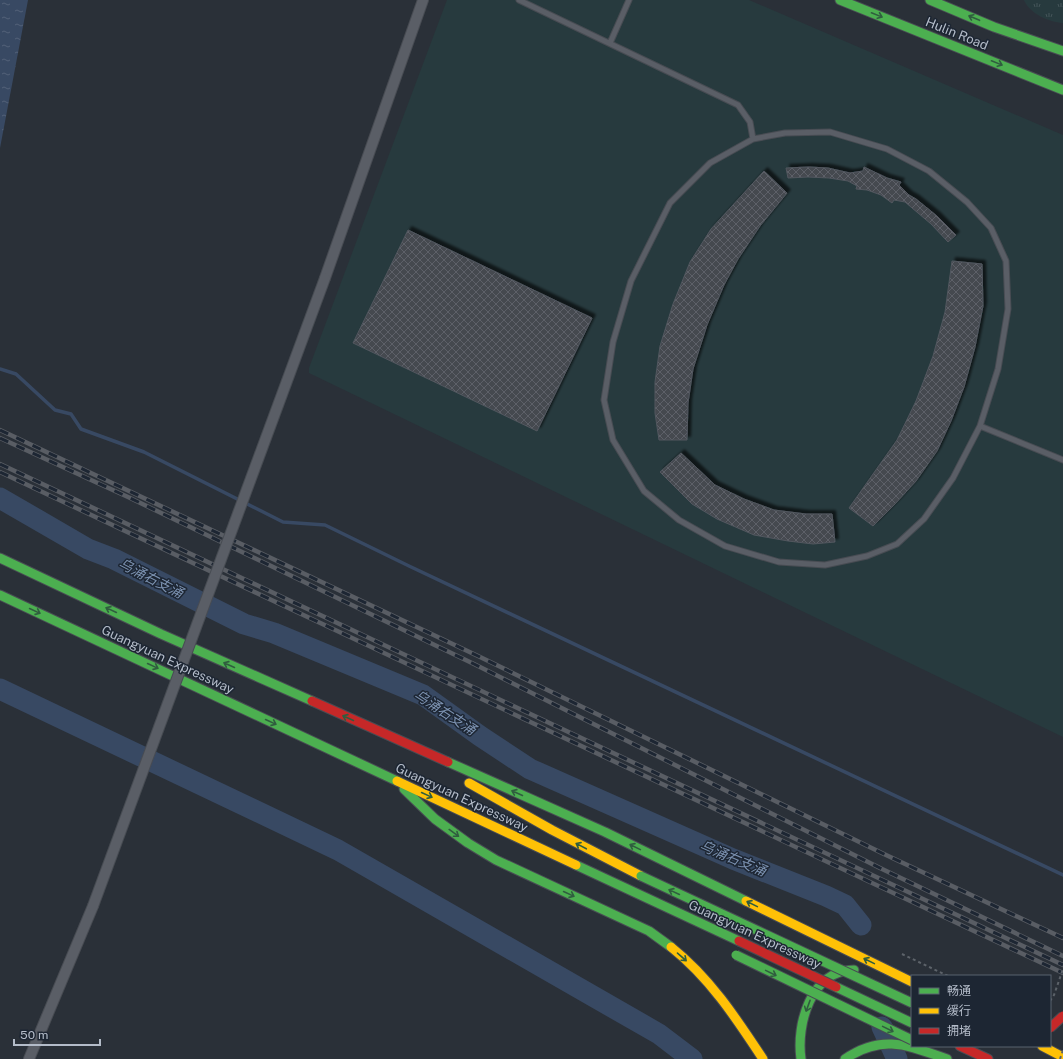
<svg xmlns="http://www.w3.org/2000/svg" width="1063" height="1059" font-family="'Public Sans','Noto Sans SC',sans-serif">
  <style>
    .green { fill: #273a3e }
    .park { fill: url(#park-tufts) }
    .water { fill: url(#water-ripples) }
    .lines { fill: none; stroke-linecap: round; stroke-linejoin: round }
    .stream { stroke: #384963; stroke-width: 3.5 }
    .river { stroke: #384963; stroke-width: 21 }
    .building { fill: url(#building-cross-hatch); stroke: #52575f; filter: url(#shadow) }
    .lane-casing { stroke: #484c53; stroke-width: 7 }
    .street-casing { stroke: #484c53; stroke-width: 12 }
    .fast-casing { stroke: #484c53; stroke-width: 11 }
    .slow-casing { stroke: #484c53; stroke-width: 11 }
    .jam-casing { stroke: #484c53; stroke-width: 11 }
    .path { stroke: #5d636a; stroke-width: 2; stroke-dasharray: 3 3; stroke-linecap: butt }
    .lane { stroke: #5a5e66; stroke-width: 5 }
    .street { stroke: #5a5e66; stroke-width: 10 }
    .fast { stroke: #4caf50; stroke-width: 9 }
    .slow { stroke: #ffc107; stroke-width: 9 }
    .jam { stroke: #c62828; stroke-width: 9 }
    .rail-casing { stroke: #595d64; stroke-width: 4.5 }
    .rail { stroke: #1d2633; stroke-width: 3; stroke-dasharray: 9; stroke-linecap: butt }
    .street-bridge-casing { stroke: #484c53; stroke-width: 12; stroke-linecap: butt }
    .fast-bridge-casing { stroke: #474c53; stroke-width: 11; stroke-linecap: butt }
    .jam-bridge-casing { stroke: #474c53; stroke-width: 11; stroke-linecap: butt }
    .path-bridge { stroke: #5d636a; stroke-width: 2; stroke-dasharray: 3 3; stroke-linecap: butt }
    .street-bridge { stroke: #5a5e66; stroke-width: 10 }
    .fast-bridge { stroke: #4caf50; stroke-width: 9 }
    .jam-bridge { stroke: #c62828; stroke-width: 9 }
    .oneway { stroke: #305d3f }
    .labels { text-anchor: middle; stroke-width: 3; stroke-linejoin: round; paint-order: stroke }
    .street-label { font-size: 13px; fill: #b4bcc9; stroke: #1d2633 }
    .water-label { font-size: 14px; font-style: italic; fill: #7c92b1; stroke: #1d2633 }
  </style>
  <defs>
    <pattern id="park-tufts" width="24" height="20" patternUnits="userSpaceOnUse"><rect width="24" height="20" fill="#273a3e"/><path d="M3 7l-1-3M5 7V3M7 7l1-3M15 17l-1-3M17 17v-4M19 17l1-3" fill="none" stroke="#445559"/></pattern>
    <pattern id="water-ripples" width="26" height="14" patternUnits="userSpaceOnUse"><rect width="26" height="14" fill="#384963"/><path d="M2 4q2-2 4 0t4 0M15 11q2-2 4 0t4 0" fill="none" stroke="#526178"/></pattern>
    <pattern id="building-cross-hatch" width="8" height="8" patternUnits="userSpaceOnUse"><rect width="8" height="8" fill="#444950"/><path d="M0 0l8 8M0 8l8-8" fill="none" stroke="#5d6168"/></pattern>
    <filter id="shadow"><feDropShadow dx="3.5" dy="-3.5" stdDeviation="1" flood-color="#0009"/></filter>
  </defs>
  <rect width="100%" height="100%" fill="#2a3038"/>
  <path class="green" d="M447,0H749L1063,135V737L309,373V368Z"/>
  <path class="park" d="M1024,0H1063V23C1049,22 1030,14 1024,0Z"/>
  <path class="water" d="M0,0H28L0,148Z"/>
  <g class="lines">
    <path class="stream" d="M0,369L16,374L55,410L71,414L81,429L144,452L283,522L325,525L409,566L1063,875"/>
    <path class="river" d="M0,498L88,549L114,559L244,624L274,633L423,695L480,736L530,769L733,859L826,896L845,905L861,925
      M0,689L338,850L659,1034L692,1059
      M882,1027L897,1059"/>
  </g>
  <path class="building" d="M809,167L828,168L850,173L863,171L864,167L887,178L901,182L899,185L909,195L916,199L937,216L956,235L948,242L931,224L905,202L894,200L892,203L881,195L867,190L856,189L857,186L848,181L829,178L808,177L788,178L786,168Z
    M764,171L787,193L760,226L738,259L724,285L707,325L693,369L688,403L687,440H659L655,413V382L660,346L673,304L690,262L711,229Z
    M408,230L592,318L537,431L353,343Z
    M952,261L982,264L983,306L975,347L964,387L951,421L937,451L916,481L895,504L873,526L849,508L897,440L916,401L933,356L945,312Z
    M681,453L715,485L744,499L774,510L806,514H832L835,542L813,544L788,541L754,535L717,519L692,504L660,472Z"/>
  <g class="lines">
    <g class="lane-casing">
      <path id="lane" d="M519,0L738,105L750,122L753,139
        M610,43L629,0
        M830,132L887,149L929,171L967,202L991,228L1006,261L1008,309L998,369L980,426L953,478L924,519L897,544L867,556L825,565L779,562L725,546L679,520L644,491L613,440L604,400L613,342L631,281L670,203L710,163L753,139L785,133Z
        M980,426L1063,460"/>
    </g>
    <g class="street-casing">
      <path id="street" d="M325,278L423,0
        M29,1059L93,906"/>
    </g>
    <g class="fast-casing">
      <path id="fast" d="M840,0L1063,90
        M930,0L994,27L1063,51
        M0,558L161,634L312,701
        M0,595L397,781
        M448,762L605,832L746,901
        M404,789L435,819L468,843L496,860L649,931L671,947
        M576,865L739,941
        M801,1059C796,1024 811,970 854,970
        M845,1059C883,1033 909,1046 947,1059"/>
    </g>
    <g class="slow-casing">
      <path id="slow" d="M397,781L576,865
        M469,783L552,830L641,876
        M746,901L912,982
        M671,947C710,978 736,1018 763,1059
        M1042,1046L1063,1057"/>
    </g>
    <g class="jam-casing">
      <path id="jam" d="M312,701L448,762
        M960,1046L988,1059"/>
    </g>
    <path class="path" d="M902,954L948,976"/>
    <use href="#lane" class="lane"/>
    <use href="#street" class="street"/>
    <use href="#fast" class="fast"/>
    <use href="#slow" class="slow"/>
    <use href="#jam" class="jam"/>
    <g class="rail-casing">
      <path id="rail" d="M0,430L478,656L886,855L1063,938
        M0,438L128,497L474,664L880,868L1063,956
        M0,464L1063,965
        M0,472L1063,973"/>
    </g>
    <use href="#rail" class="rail"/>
    <g class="street-bridge-casing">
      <path id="street-bridge" d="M93,906L325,278"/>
    </g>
    <g class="fast-bridge-casing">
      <path id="fast-bridge" d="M641,876L912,1003
        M736,955L912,1040
        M836,987L912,1023"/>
    </g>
    <g class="jam-bridge-casing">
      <path id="jam-bridge" d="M739,941L836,987
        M1050,1028L1063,1016"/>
    </g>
    <path class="path-bridge" d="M1050,1001L1054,995L1063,969
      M1060,1059L1063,1050"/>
    <use href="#street-bridge" class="street-bridge"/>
    <use href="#fast-bridge" class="fast-bridge"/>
    <use href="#jam-bridge" class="jam-bridge"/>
  </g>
  <defs><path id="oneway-shaft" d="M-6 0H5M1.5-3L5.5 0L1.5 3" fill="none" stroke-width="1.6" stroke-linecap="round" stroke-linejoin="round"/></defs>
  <g class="oneway">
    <use href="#oneway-shaft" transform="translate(877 15) rotate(22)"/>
    <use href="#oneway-shaft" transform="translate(974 18) rotate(-157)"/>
    <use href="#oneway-shaft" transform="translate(997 63) rotate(22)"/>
    <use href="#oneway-shaft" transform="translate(111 610) rotate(-155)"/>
    <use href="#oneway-shaft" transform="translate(35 611) rotate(25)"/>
    <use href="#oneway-shaft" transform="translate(229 665) rotate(-156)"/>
    <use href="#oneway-shaft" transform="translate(153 666) rotate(25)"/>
    <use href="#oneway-shaft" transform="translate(348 718) rotate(-156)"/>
    <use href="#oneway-shaft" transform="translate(271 722) rotate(25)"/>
    <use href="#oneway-shaft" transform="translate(517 793) rotate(-156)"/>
    <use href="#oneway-shaft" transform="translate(427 795) rotate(25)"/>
    <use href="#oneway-shaft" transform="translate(454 833) rotate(36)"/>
    <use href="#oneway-shaft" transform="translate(581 846) rotate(-152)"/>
    <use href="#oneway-shaft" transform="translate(635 847) rotate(-154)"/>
    <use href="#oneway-shaft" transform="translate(674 892) rotate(-155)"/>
    <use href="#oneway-shaft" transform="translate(569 894) rotate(25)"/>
    <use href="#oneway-shaft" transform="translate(752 904) rotate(-154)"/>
    <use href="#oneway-shaft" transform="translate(682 957) rotate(41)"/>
    <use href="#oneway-shaft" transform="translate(869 961) rotate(-154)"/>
    <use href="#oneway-shaft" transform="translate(771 973) rotate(26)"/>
    <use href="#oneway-shaft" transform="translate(808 1006) rotate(110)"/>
    <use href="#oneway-shaft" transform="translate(888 1029) rotate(26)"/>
  </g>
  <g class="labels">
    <g class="street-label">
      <text transform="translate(957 33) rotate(22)" y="5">Hulin Road</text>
      <text transform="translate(168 659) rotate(25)" y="5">Guangyuan Expressway</text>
      <text transform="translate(462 797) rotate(25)" y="5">Guangyuan Expressway</text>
      <text transform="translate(755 934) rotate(25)" y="5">Guangyuan Expressway</text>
    </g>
    <g class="water-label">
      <text transform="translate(151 578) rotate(27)" y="5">乌涌右支涌</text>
      <text transform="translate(445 712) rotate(33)" y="5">乌涌右支涌</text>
      <text transform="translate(733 858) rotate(23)" y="5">乌涌右支涌</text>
    </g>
  </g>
  <rect x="911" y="975" width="140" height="72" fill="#1d2633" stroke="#59626f"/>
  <rect x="919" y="988" width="20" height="6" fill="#4caf50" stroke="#59626f"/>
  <text x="947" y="995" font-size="12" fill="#b4bcc9">畅通</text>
  <rect x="919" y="1008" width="20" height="6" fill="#ffc107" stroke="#59626f"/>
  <text x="947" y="1015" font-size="12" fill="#b4bcc9">缓行</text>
  <rect x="919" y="1028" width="20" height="6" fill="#c62828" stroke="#59626f"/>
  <text x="947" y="1035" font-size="12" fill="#b4bcc9">拥堵</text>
  <path d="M14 1039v6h86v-6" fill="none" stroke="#b4bcc9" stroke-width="2"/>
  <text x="20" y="1039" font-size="12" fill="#b4bcc9" stroke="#1d2633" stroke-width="3" paint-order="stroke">50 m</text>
</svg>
